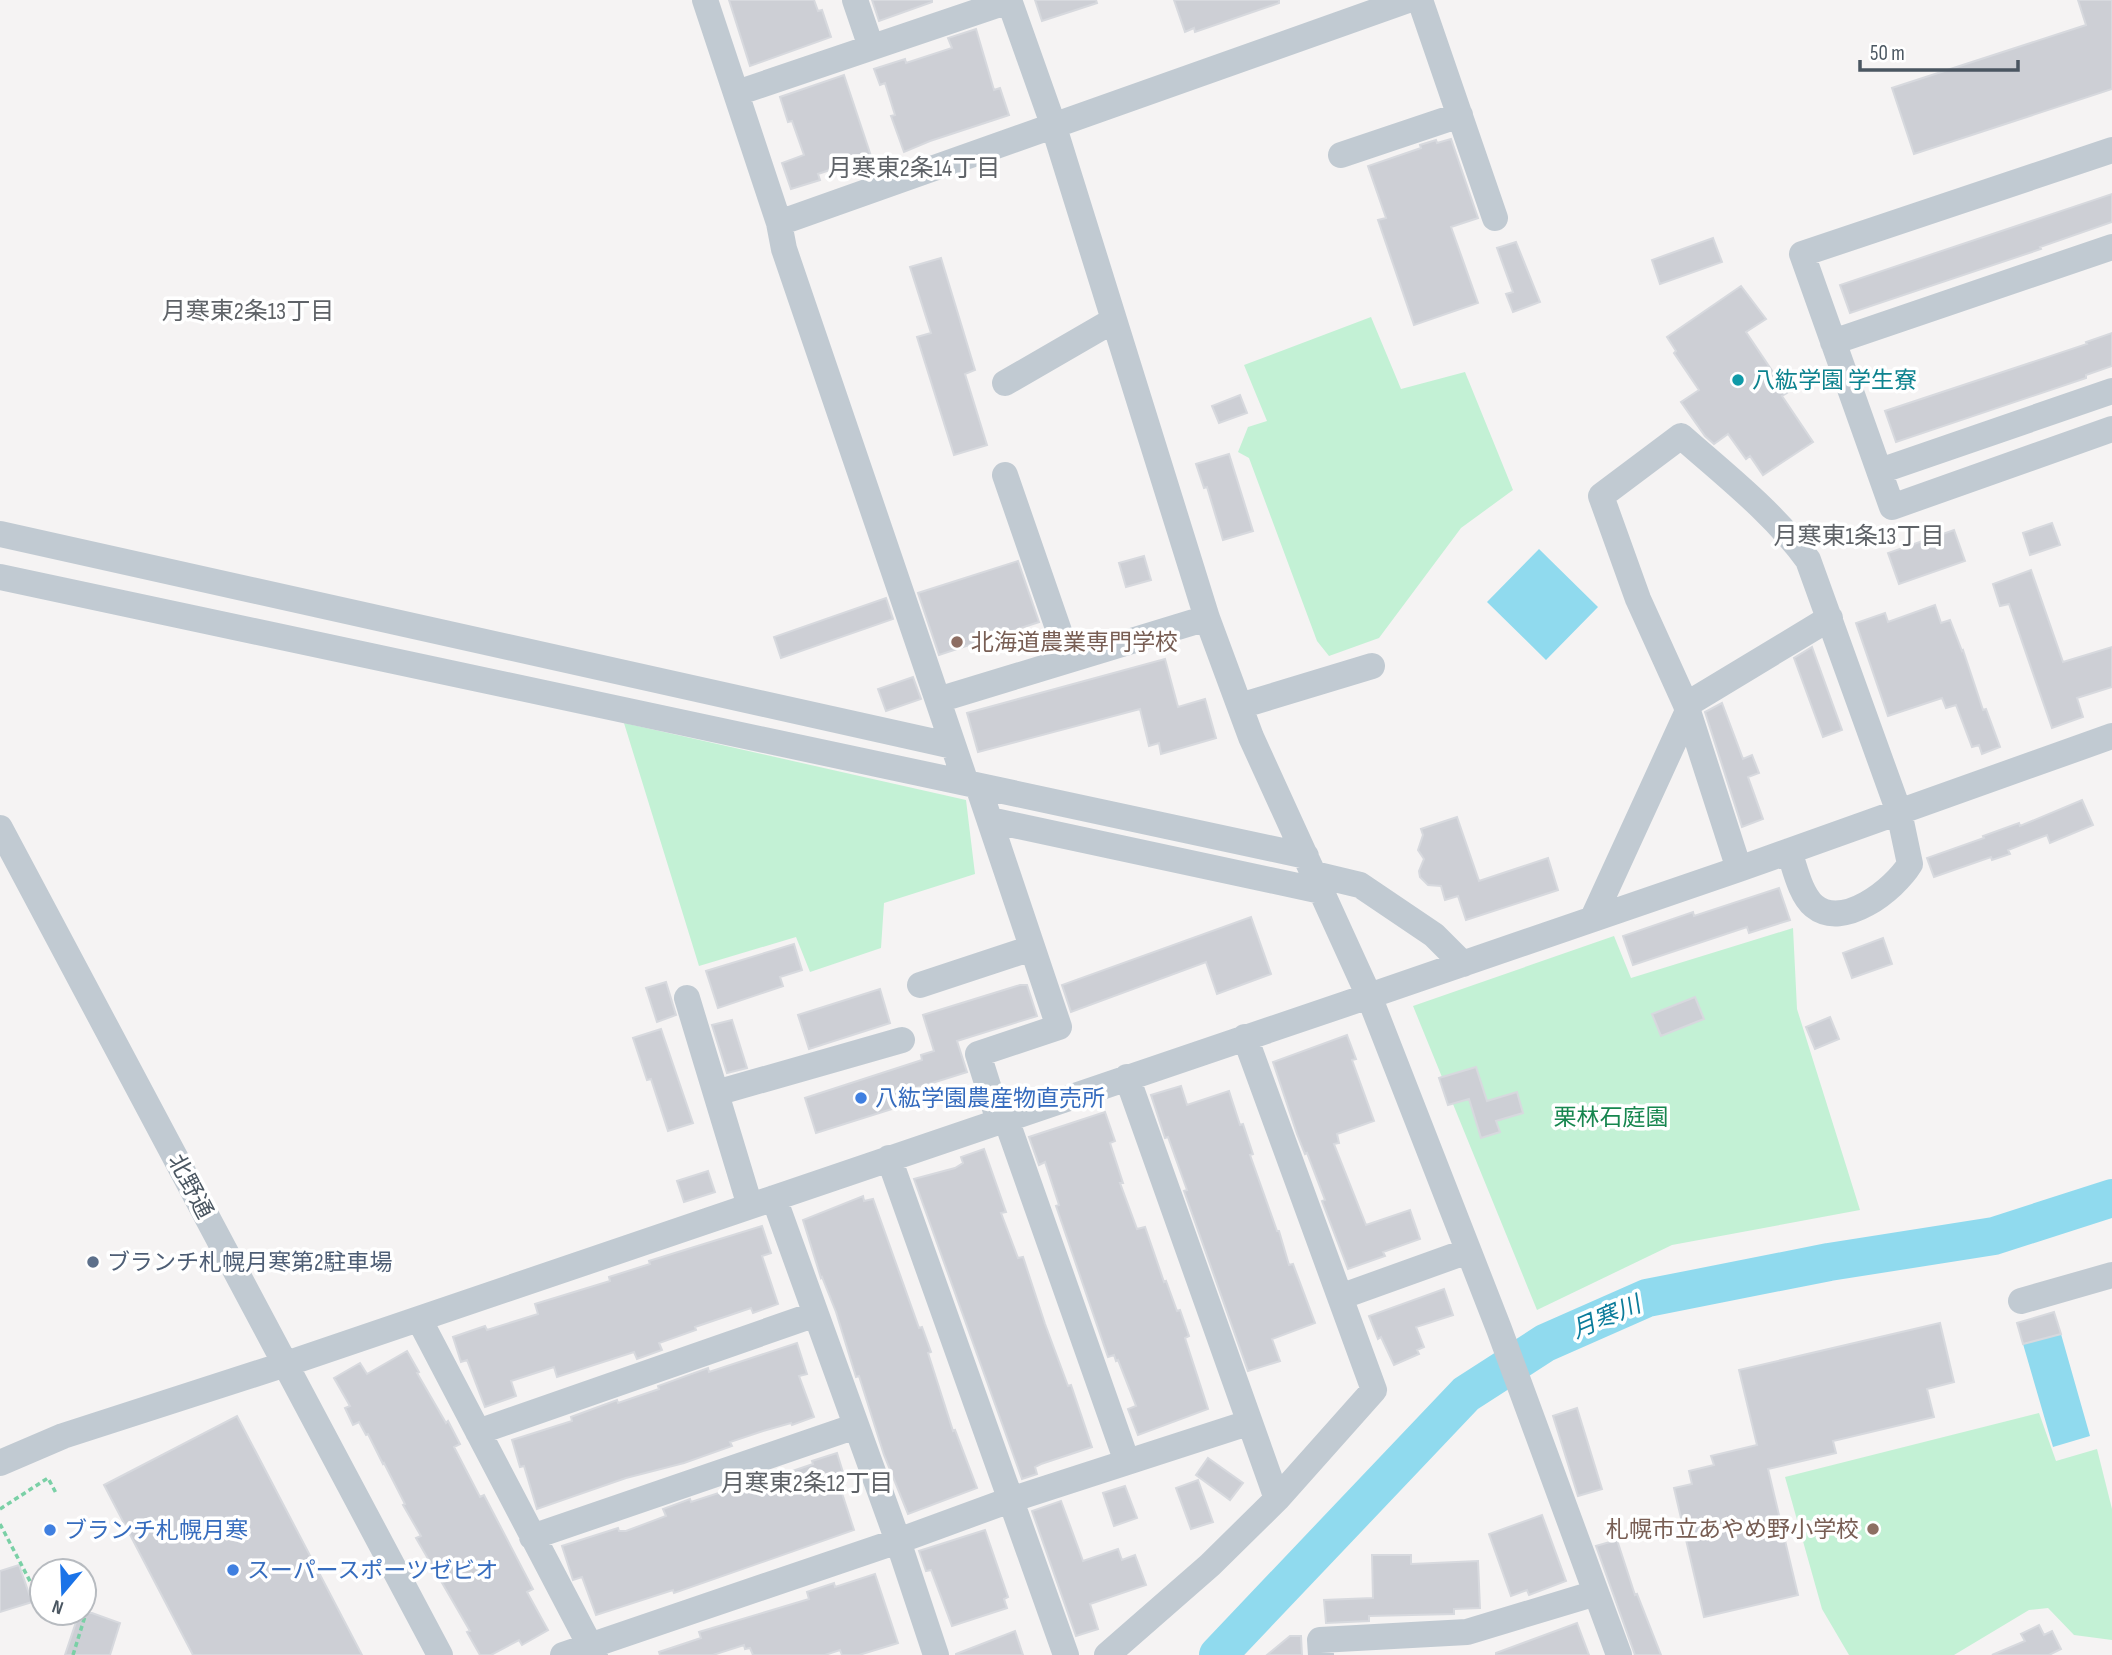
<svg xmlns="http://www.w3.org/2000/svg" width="2112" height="1655" font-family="'Sofia Sans Condensed','Noto Sans JP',sans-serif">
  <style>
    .green { fill: #c3f1d5 }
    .water { fill: #90daee }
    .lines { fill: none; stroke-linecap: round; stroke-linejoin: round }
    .river { stroke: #90daee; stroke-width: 38 }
    .building { fill: #cdcfd5; stroke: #d7d9de; stroke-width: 2 }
    .path { stroke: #7ad0a6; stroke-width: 3.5; stroke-dasharray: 5 3.5; stroke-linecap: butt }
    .minor { stroke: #c1cad2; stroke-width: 26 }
    .culture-dot { fill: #0f9aa8; stroke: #fff; stroke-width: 2.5 }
    .education-dot { fill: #8d6e63; stroke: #fff; stroke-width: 2.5 }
    .shop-dot { fill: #3f7fe0; stroke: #fff; stroke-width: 2.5 }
    .service-dot { fill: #5c6f8a; stroke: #fff; stroke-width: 2.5 }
    .labels { text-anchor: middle; stroke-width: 7; stroke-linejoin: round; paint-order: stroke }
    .culture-label { font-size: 23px; fill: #0d838f; stroke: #fff; text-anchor: start }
    .education-label { font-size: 23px; fill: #785e54; stroke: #fff; text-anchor: start }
    .shop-label { font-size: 23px; fill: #366cbe; stroke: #fff; text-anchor: start }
    .park-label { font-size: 23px; fill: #17864f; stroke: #fff }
    .street-label { font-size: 23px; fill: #4a5661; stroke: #fff }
    .service-label { font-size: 23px; fill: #4e5e75; stroke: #fff; text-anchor: start }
    .neighbourhood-label { font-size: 24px; fill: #5f6368; stroke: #fff }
    .water-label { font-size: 24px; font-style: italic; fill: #0c7c9b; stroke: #fff }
  </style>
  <rect width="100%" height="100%" fill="#f5f3f3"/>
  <path class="green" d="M1371,317L1401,389L1465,372L1513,490L1461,528L1379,638L1329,656L1317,641L1249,458L1238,452L1248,427L1267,421L1244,365Z
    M624,723L966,800L975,874L884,903L881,948L810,972L796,937L699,966Z
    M1793,928L1797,1009L1860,1210L1672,1245L1537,1310L1413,1006L1614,936L1631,978Z
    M2039,1413L2056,1461L2097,1449L2112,1509V1640L2074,1635L2048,1608L2029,1610L1954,1655H1849L1822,1609L1785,1477Z"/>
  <path class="water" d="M1539,549L1598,607L1546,660L1487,602Z
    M2061,1334L2090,1436L2053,1447L2023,1344Z"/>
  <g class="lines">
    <path class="river" d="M1218,1655L1466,1394L1545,1343L1647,1298L1829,1262L1994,1236L2112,1198"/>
  </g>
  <path class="building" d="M729,0H814L818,11L822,10L831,37L750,66Z
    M872,0H932V2L879,21Z
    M1035,0H1096L1097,3L1042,21Z
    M1174,0H1279V3L1195,32L1194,28L1185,32Z
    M2078,0H2112V89L1914,154L1892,88L2086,25Z
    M976,29L994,90L1000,88L1009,115L930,141L904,152L891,116L895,115L885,83L880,85L874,69L905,59L906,63L952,48L948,38Z
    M844,75L871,156L818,174L820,180L791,189L782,163L804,155L792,121L788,122L780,97Z
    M1451,139L1478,218L1451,227L1478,303L1414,325L1378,220L1386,218L1368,166L1421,148L1420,145L1436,140L1437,143Z
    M2112,194V222L2040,247L2041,249L1850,313L1840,285Z
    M1713,238L1722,262L1660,284L1652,260Z
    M1516,242L1540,302L1513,312L1506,294L1513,292L1497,248Z
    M941,258L975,370L965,374L987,445L954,455L917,337L931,333L910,267Z
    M1741,286L1766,319L1746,332L1787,393L1782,396L1813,442L1763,475L1750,456L1746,459L1728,434L1714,444L1705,436L1681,402L1699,390L1674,353L1676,351L1667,337Z
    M2112,333V366L2086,375V378L1896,442L1885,411L2087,344L2086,342Z
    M1240,395L1247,413L1219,423L1212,406Z
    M1229,454L1253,531L1223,540L1207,487L1204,488L1196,464Z
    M2052,523L2060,545L2030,555L2023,533Z
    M1954,530L1965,561L1899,584L1888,553Z
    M1144,556L1151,580L1126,587L1119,563Z
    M1018,561L1039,622L939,655L918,593Z
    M2031,570L2063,662L2112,647V687L2077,698L2083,717L2052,728L2009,604L2000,606L1993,584Z
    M886,598L893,619L781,658L774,637Z
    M1935,605L1941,623L1950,620L1962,651L1963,650L1983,710L1986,709L2000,747L1982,754L1979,745L1972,747L1956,705L1946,708L1942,698L1888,716L1856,623L1885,613L1888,622Z
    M1812,647L1842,730L1823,737L1794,658Z
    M1165,659L1178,707L1205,699L1216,738L1161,754L1159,743L1149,746L1140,709L978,752L967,713Z
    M913,677L921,699L886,711L878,689Z
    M1722,703L1743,759L1752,755L1759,773L1748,777L1763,819L1742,827L1705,712Z
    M2082,800L2093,825L2050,843L2047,835L2008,850L2010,854L1992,860L1991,857L1934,877L1927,858L1984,838L1983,836L2019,823L2020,826Z
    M1457,817L1479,881L1548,858L1558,890L1466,920L1458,896L1445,900L1441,886L1428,885L1420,877L1419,871L1424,859L1418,850L1423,835L1421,829Z
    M1779,888L1790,920L1749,933L1747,927L1633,965L1623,936L1693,912L1694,916Z
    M1251,917L1271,974L1217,994L1206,962L1071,1012L1062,985Z
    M1883,938L1892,964L1852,978L1843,953Z
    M794,944L802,970L780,977L783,986L718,1008L706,971Z
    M666,982L676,1015L657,1022L646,988Z
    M1020,985H1027L1037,1016L957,1041L967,1072L913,1089L917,1101L816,1133L805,1098L922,1060L921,1055L934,1051L923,1015Z
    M880,989L890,1023L809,1049L798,1015Z
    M1695,997L1704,1019L1661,1036L1652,1014Z
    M1830,1017L1839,1039L1815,1049L1806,1027Z
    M732,1020L747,1068L727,1073L712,1025Z
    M661,1029L693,1123L668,1131L651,1079L647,1080L633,1038Z
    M1347,1035L1356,1059L1352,1060L1374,1121L1337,1134L1339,1143L1334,1144L1366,1225L1410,1210L1420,1239L1383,1252L1385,1256L1348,1269L1322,1201L1325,1200L1307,1153L1305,1154L1297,1134L1273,1062Z
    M1476,1067L1487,1101L1517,1092L1523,1113L1496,1121L1500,1132L1481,1138L1469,1099L1448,1105L1439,1078Z
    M1181,1086L1187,1105L1229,1091L1240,1125L1243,1124L1253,1154L1250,1155L1277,1231H1279L1289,1265L1293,1264L1315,1323L1272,1339L1280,1361L1248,1371L1184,1191L1187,1190L1168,1137L1165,1138L1151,1095Z
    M1105,1112L1115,1141L1110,1143L1123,1183H1120L1137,1229L1145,1227L1164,1282L1166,1281L1177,1311L1180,1310L1189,1336L1185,1338L1208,1409L1138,1435L1128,1409L1136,1406L1118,1360L1116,1361L1114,1355L1108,1357L1056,1206L1059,1205L1045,1162L1039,1165L1029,1137Z
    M984,1149L1006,1212L1001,1213L1018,1258L1023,1257L1045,1324L1068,1386L1071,1385L1092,1447L1041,1464L1035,1467L1037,1474L1022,1479L914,1179L955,1168L963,1163L961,1157Z
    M708,1171L715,1192L684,1202L677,1181Z
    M863,1196L864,1201L873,1199L919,1328L922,1327L931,1352L928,1353L953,1431L955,1430L977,1488L908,1514L884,1455L859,1376L856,1377L836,1312L822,1277L821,1278L803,1220Z
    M762,1226L771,1253L762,1256L778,1304L753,1313L751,1308L695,1327L696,1330L659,1343L662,1350L637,1359L634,1352L557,1377L554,1367L511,1381L516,1396L485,1407L467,1360L461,1362L453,1337L485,1326L487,1330L538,1314L535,1304L610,1281L609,1277L650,1264L649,1261Z
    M1444,1289L1453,1315L1416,1327L1424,1347L1417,1350L1419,1354L1394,1365L1381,1337L1378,1339L1369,1316Z
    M2054,1312L2061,1334L2023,1344L2017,1323Z
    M1940,1323L1954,1382L1927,1389L1934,1417L1833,1441L1836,1453L1768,1469L1798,1595L1704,1617L1674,1488L1692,1484L1689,1471L1714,1465L1711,1456L1757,1445L1739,1370Z
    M797,1343L807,1374L799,1376L814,1417L792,1425L791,1423L763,1431L730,1442L732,1446L684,1463L626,1478L537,1509L524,1466L520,1467L512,1440L572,1421L571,1417L617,1400L618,1403L659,1389L658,1386L708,1368L709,1372Z
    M407,1351L419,1372L417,1373L446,1423L448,1421L460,1444L454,1447L480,1497L484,1495L533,1589L527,1592L548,1630L522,1645L519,1640L491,1655H480L467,1632L470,1631L416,1538L421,1536L403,1505L405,1504L384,1463L383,1464L368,1434L366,1435L359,1422L353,1425L345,1408L350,1406L334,1378L360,1363L367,1374Z
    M1577,1408L1602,1489L1578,1496L1553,1416Z
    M237,1416L362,1655H193L104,1485Z
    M837,1453L846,1482L839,1484L854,1530L674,1593L673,1590L596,1615L582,1577L573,1580L562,1546L618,1528L619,1531H626L666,1516L663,1509L690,1499L691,1502L762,1479L763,1481L813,1464L812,1461Z
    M1208,1458L1243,1483L1230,1500L1196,1475Z
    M1198,1480L1213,1522L1191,1529L1176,1488Z
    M1125,1486L1137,1518L1114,1526L1103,1493Z
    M1061,1501L1083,1561L1118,1549L1122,1560L1135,1555L1146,1585L1090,1604L1098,1629L1076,1636L1032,1511Z
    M1542,1515L1566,1581L1529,1595L1527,1590L1511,1596L1489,1534Z
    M985,1530L1008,1597L1004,1599L1007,1608L952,1626L931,1570L926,1571L919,1551Z
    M1617,1540L1635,1595L1637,1594L1661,1655H1635L1596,1546Z
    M1372,1555H1411V1564L1478,1561L1480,1608L1454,1609V1614L1369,1616V1621L1326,1623L1324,1600L1373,1598Z
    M19,1565L32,1602L0,1612V1571Z
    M875,1574L898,1643L859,1655H842L840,1650L825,1655H753L750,1648L745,1649L744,1645L713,1655H660L659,1652L701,1638L699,1632L809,1599L807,1592L834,1583L835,1587Z
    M79,1613H92L120,1623L110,1655H65Z
    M1577,1623L1589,1655H1496V1653Z
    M2039,1625L2044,1635L2052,1631L2061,1649L2049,1655H1992L2025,1641L2021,1634Z
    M1015,1631L1023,1655H956V1654Z
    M1290,1636H1301L1302,1655H1267Z"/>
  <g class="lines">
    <path class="path" d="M0,1509L48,1478L57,1495
      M0,1524L42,1604
      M73,1655L86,1613H84"/>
    <path class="minor" d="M705,0L779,223L1408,0
      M855,0L871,47
      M1009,0L1053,124L1207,618L1251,737L1369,996L1499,1329L1619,1655
      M1420,0L1495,218
      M737,93L1009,1
      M2112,150L1802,254L1892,507L2112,429
      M1341,155L1460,115
      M779,223L784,249L966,783L1306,856
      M1833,342L2112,247
      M1005,383L1114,320
      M1880,471L2112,391
      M1005,475L1069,660
      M0,534L953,746
      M0,577L966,783
      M938,700L1207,618
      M1686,705L1830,618
      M1240,706L1372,666
      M978,786L1059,1027L978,1054L999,1121
      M990,820L1321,891
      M0,828L440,1655
      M1739,869L1686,705L1638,599L1601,496L1681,436C1725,475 1773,512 1808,560L1899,812L1910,864C1894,890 1843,930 1814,906C1800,894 1795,868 1789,851
      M1314,874L1360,885L1434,935L1463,964
      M1593,918L1687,713
      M920,985L1032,948
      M687,998L750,1206
      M1127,1077L1277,1499
      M716,1093L902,1040
      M1006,1119L1127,1462
      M889,1158L1066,1655
      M774,1198L898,1541L936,1655
      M1340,1297L1468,1251
      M2021,1301L2112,1275
      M419,1319L595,1655
      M478,1432L816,1314
      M0,1463L63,1436L286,1364L1369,996L1739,869L2112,736
      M532,1537L856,1426
      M563,1655L898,1541L1010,1500L1248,1423
      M1107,1655L1210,1565L1277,1499L1374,1390L1245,1037
      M1321,1655L1320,1640L1467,1632L1596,1593"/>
  </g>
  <circle class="culture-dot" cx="1738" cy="380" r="7"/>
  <g class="education-dot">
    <circle cx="957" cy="642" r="7"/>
    <circle cx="1873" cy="1529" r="7"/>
  </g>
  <g class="shop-dot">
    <circle cx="861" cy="1098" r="7"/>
    <circle cx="50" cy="1530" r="7"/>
    <circle cx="233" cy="1570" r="7"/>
  </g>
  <circle class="service-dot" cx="93" cy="1262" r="7"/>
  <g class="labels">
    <g class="culture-label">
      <text x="1752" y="388">八紘学園 学生寮</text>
    </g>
    <g class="education-label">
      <text x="971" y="650">北海道農業専門学校</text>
      <text x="1859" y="1537" text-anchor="end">札幌市立あやめ野小学校</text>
    </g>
    <g class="shop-label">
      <text x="875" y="1106">八紘学園農産物直売所</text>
      <text x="64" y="1538">ブランチ札幌月寒</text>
      <text x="247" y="1578">スーパースポーツゼビオ</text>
    </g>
    <g class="park-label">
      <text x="1611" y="1125">栗林石庭園</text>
    </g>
    <g class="street-label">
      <text transform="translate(191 1186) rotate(62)" y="8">北野通</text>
    </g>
    <g class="service-label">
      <text x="107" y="1270">ブランチ札幌月寒第2駐車場</text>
    </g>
    <g class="neighbourhood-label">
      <text x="914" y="176">月寒東2条14丁目</text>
      <text x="248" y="319">月寒東2条13丁目</text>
      <text x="1859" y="544">月寒東1条13丁目</text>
      <text x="807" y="1491">月寒東2条12丁目</text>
    </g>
    <g class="water-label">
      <text transform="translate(1606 1317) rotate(-23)" y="8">月寒川</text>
    </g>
  </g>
  <g transform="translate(63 1592) rotate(199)"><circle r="33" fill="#ffffff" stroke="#b7bbc0" stroke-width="2"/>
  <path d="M0-5L12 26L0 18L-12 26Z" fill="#1a73e8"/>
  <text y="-10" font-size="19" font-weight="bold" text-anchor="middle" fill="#4a5661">N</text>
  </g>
  <path d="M1860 60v10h158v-10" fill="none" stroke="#4a5661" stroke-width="3.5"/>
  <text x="1870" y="60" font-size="21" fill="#4a5661" stroke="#ffffff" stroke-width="5" paint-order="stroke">50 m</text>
</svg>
